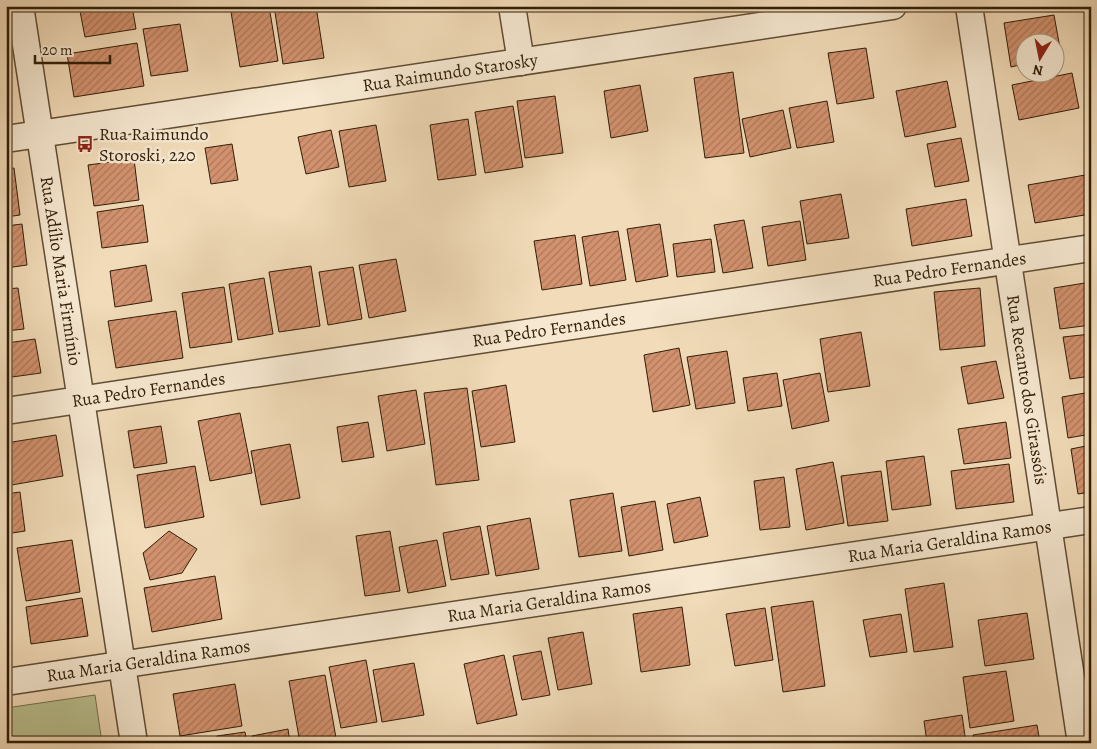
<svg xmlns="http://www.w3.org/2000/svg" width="1097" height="749" font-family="Alegreya,serif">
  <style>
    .green { fill: #b9c08f; stroke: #746f4c }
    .building { fill: url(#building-hatch); stroke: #301e08 }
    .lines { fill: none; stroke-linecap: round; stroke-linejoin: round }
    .minor-casing { stroke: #604d34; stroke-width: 29 }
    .minor { stroke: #f6e8d1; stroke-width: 26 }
    .labels { text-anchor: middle; stroke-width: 5; stroke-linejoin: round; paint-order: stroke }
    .street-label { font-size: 18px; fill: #301e08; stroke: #f6e8d1 }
    .poi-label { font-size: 18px; fill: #301e08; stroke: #f6e8d1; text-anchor: start }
  </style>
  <defs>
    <pattern id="building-hatch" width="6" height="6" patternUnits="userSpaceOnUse" patternTransform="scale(1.25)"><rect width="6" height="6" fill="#d3926f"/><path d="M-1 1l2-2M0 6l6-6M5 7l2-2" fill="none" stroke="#ac7759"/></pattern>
  </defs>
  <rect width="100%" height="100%" fill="#f1dbb8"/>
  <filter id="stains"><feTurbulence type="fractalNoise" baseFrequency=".004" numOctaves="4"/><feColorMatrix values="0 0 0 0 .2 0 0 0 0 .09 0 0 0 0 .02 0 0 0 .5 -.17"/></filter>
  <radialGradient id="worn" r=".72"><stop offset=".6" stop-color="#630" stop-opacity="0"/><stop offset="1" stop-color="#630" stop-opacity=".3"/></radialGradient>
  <path class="green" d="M95,695L102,743H6V708Z"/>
  <path class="building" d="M79,6H132L136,29L85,37Z
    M269,6L278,61L240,67L231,12Z
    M274,6H316L324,58L283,64Z
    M1054,15L1062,59L1054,60V42H1024V64L1011,67L1004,23Z
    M180,24L188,71L151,76L143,29Z
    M137,43L144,86L74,97L67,54Z
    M866,48L874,98L837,104L828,53Z
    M733,72L744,153L705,158L694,78Z
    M1072,73L1079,108L1019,120L1012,85Z
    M947,81L956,127L905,137L896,91Z
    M640,85L648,131L611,138L604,91Z
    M555,96L563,153L525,158L517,101Z
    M827,101L834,142L797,148L789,108Z
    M513,106L523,167L485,173L475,112Z
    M783,110L791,148L750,157L742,119Z
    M468,119L476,175L438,180L430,125Z
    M376,125L386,181L349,187L339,131Z
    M331,130L339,167L306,174L298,137Z
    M961,138L969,181L935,187L927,144Z
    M232,144L238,180L211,184L205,148Z
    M134,159L139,200L94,206L88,165Z
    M14,168L20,215L6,217V169Z
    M1091,174V214L1035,223L1028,185Z
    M841,194L849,238L807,244L800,201Z
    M966,199L972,236L912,246L906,209Z
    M143,205L148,242L102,248L97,212Z
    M744,220L753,268L723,273L714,225Z
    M800,221L806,260L768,266L762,227Z
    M22,224L27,265L6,268V226Z
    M660,224L668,276L636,282L627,229Z
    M618,231L626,280L590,286L582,237Z
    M575,235L582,284L542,290L534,241Z
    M711,239L715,272L677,277L673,244Z
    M396,259L406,311L369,318L359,265Z
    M146,265L152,301L115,307L110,271Z
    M311,266L320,326L279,332L269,272Z
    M353,267L362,319L328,325L319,272Z
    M264,278L273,334L238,340L229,284Z
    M1091,282V325L1060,329L1054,288Z
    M224,287L232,342L190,348L182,293Z
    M18,288L24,329L6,331V289Z
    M980,288L985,346L940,350L934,292Z
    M176,311L183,358L116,368L108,321Z
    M861,332L870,386L828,392L820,339Z
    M1091,334V376L1070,379L1063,337Z
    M35,339L41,373L12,377L7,343Z
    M679,348L690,405L653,412L644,355Z
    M727,351L735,403L696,409L687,357Z
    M996,361L1004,398L968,404L961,367Z
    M777,373L782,406L748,411L743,378Z
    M820,373L829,421L792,429L783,380Z
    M506,385L515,442L481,447L472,391Z
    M467,388L479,480L436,485L424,393Z
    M416,390L425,444L387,451L378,396Z
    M1091,392V434L1068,438L1062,397Z
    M240,413L252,473L210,481L198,421Z
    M368,422L374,457L342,462L337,427Z
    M1006,422L1011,458L964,464L958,429Z
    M161,426L167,463L134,468L128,431Z
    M56,435L63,476L6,486V443Z
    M290,444L300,498L261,505L251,451Z
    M1091,445V492L1078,494L1071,449Z
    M924,456L931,505L892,510L886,461Z
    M833,462L844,523L806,530L796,469Z
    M1009,464L1014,502L956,509L951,471Z
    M195,466L204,517L145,528L137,475Z
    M881,471L888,521L848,526L841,476Z
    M784,477L790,527L760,530L754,481Z
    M20,492L25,531L6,534V494Z
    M613,493L622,551L579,557L570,500Z
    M700,497L708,536L674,543L667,504Z
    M655,501L663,550L629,556L621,507Z
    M530,518L539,569L496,576L487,526Z
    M480,526L489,574L451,580L443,533Z
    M169,531L197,549L182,573L150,580L143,553Z
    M390,531L400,591L365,596L356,536Z
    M72,540L80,592L26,601L17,548Z
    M437,540L446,586L408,593L399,547Z
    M215,576L222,619L152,632L144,588Z
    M944,583L953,647L914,652L905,589Z
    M82,598L88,636L31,644L26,607Z
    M813,601L825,686L783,692L771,607Z
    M682,607L690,665L641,672L633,614Z
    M765,608L773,660L735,666L726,614Z
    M6,612L10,642L6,643Z
    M1027,613L1034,659L985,666L978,620Z
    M901,614L907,652L870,657L863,620Z
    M583,632L592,684L558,690L548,638Z
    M541,651L550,695L522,700L513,656Z
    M504,655L517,715L477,724L464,664Z
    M366,660L377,722L341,728L329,667Z
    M414,663L424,715L382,722L373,670Z
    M1006,671L1014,721L970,728L963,677Z
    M325,675L336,738L300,743L289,681Z
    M235,684L242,726L180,736L173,694Z
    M962,715L966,743H927L924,721Z
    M1037,725L1040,743H974L973,735Z
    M288,729L290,743H253L252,736Z
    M245,732L247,743H218L217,736Z
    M918,737L919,743H886Z"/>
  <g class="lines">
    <g class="minor-casing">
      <g id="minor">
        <path id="s1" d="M20,6L134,743"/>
        <path d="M512,6L521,62"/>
        <path id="s2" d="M969,6L1081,743"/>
        <path id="s3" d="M6,139L893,6"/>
        <path id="s4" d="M6,411L1091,248"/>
        <path id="s5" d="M6,682L1091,520"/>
      </g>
    </g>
    <use href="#minor" class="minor"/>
  </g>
  <defs>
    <g id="bus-bare" transform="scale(1.35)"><path d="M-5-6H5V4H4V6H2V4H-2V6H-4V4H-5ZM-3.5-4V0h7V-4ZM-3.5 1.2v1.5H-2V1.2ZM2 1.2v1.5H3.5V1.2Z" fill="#8f2418" stroke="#f6e8d1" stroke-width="2.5" paint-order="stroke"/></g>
  </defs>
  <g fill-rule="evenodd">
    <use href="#bus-bare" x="85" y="144"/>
  </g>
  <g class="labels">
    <g class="street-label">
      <text dy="6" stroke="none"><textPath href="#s3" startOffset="449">Rua Raimundo Starosky</textPath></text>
      <text dy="6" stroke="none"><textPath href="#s4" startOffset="954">Rua Pedro Fernandes</textPath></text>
      <text dy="6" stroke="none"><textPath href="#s1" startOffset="268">Rua Adílio Maria Firmínio</textPath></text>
      <text dy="6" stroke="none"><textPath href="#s4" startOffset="549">Rua Pedro Fernandes</textPath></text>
      <text dy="6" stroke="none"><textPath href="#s4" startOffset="144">Rua Pedro Fernandes</textPath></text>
      <text dy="6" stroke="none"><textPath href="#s2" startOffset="388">Rua Recanto dos Girassóis</textPath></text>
      <text dy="6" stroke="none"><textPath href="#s5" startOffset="954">Rua Maria Geraldina Ramos</textPath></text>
      <text dy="6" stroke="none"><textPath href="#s5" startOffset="549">Rua Maria Geraldina Ramos</textPath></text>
      <text dy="6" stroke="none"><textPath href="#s5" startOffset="144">Rua Maria Geraldina Ramos</textPath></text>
    </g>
    <g class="poi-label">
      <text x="99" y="140">Rua Raimundo<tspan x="99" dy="21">Storoski, 220</tspan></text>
    </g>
  </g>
  <rect width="1097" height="749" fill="none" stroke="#f1dbb8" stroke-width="25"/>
  <rect x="8" y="8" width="1082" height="734" fill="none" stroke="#301e08" stroke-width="2.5"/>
  <rect x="12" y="12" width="1072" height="724" fill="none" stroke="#301e08"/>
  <g transform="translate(1040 58) rotate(190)"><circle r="24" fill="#f6e8d1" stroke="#a79781"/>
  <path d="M0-4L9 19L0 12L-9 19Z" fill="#8f2418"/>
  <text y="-8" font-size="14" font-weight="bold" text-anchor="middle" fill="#301e08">N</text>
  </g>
  <path d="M35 55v8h75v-8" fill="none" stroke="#301e08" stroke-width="2.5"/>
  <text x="42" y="55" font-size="15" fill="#301e08" stroke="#f6e8d1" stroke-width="4" paint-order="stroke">20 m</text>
  <rect width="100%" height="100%" filter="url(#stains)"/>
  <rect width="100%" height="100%" fill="url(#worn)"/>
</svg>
